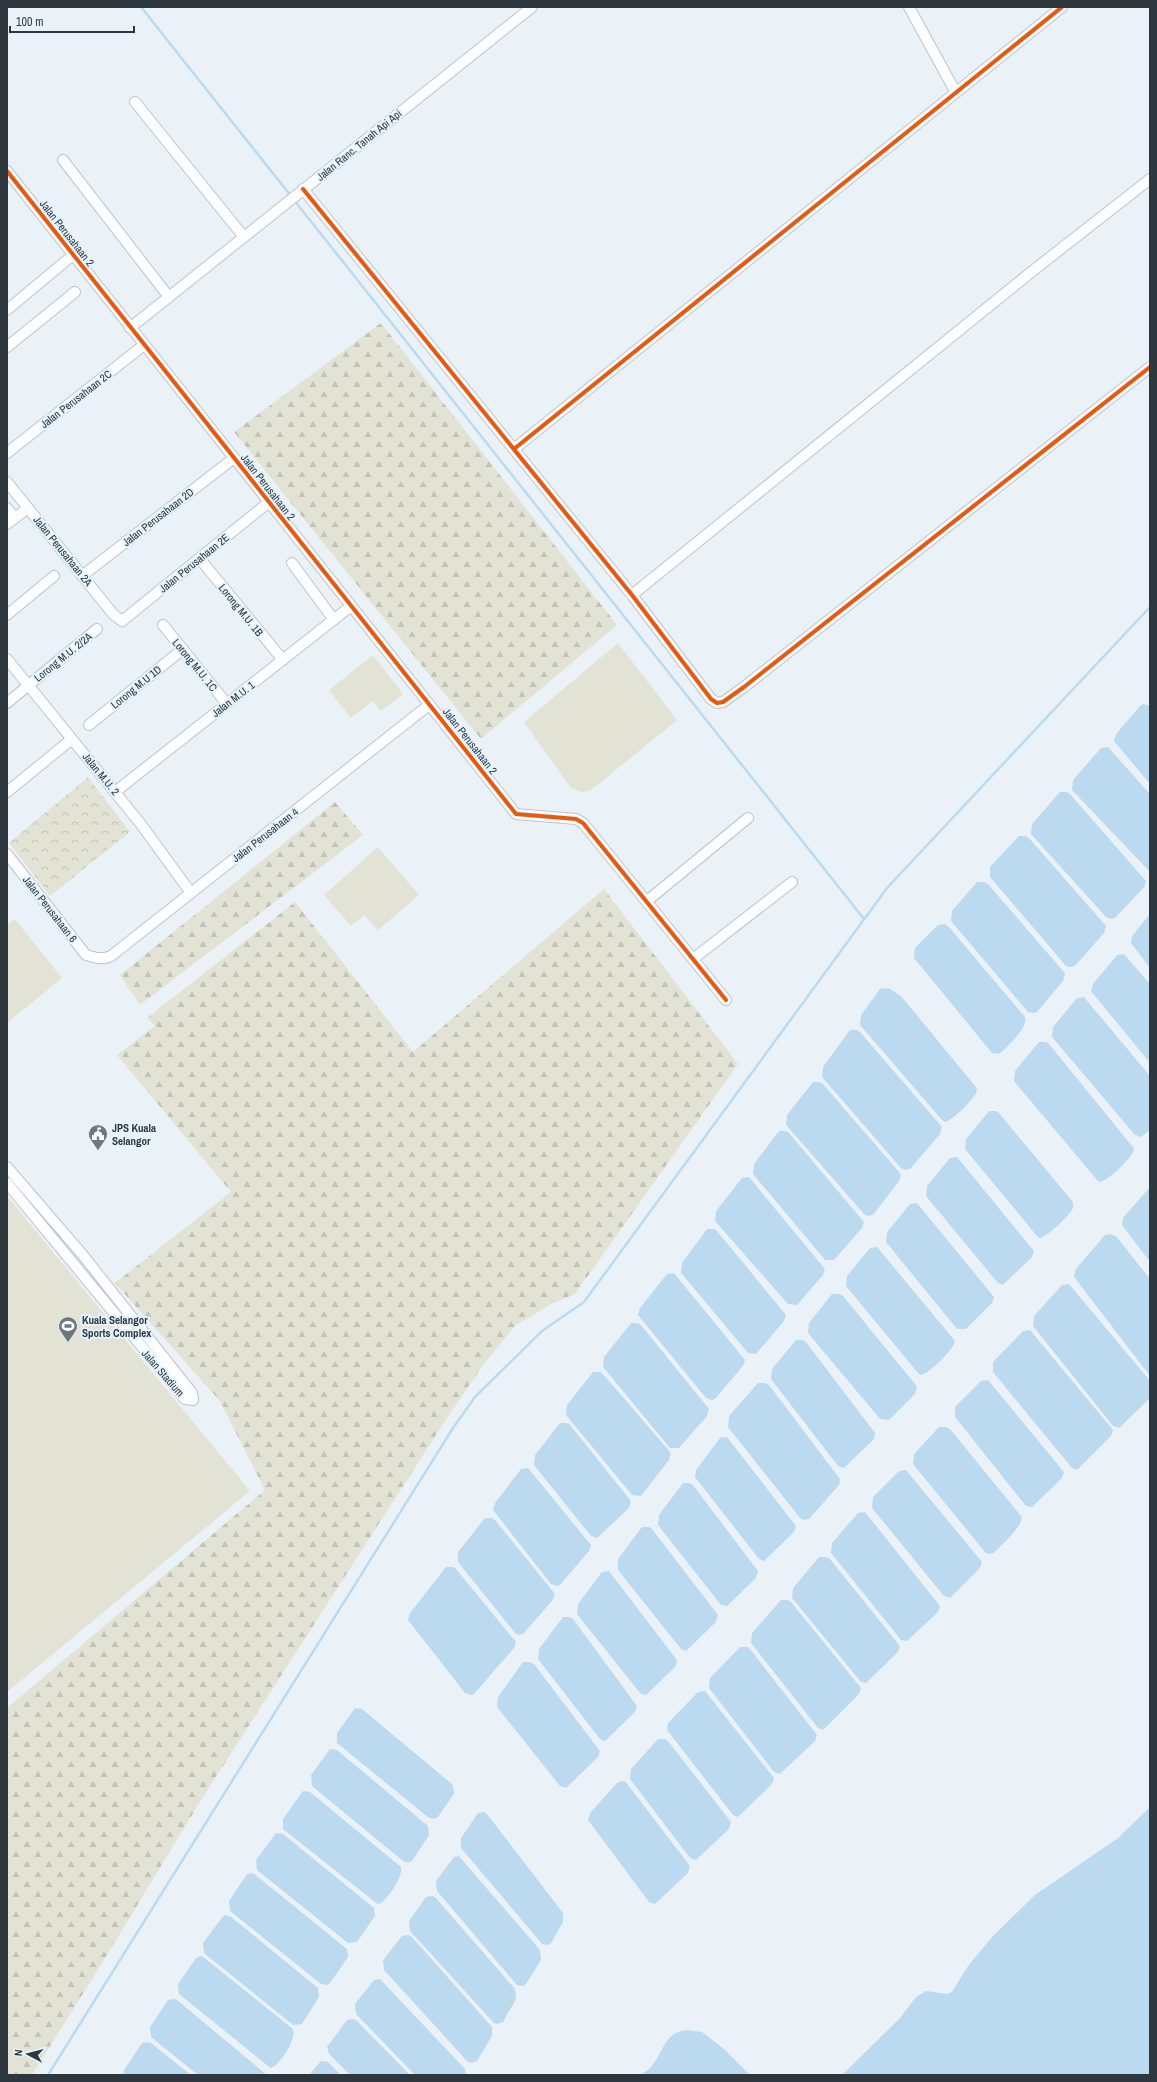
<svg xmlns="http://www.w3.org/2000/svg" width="1157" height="2082" font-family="'Archivo Narrow',sans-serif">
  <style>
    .grass { fill: #e2e3d4 }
    .forest { fill: url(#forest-firs) }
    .park { fill: url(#park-crowns) }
    .water { fill: #bbdaf0 }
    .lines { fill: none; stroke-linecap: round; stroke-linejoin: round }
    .stream { stroke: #bbdaf0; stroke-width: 2.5 }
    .street-casing { stroke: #bdc4ca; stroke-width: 12 }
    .street { stroke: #fcfdfe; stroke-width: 10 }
    .cycleway-casing { stroke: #e5f3fd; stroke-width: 6 }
    .cycleway { stroke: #e8590c; stroke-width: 4 }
    .labels { text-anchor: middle; stroke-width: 4; stroke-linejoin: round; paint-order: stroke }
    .street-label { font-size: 11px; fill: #2e373e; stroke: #e5f3fd }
    .poi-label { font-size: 11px; font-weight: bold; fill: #2e373e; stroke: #e5f3fd; text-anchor: start }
  </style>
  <defs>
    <pattern id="forest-firs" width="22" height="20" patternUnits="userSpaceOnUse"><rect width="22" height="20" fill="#e2e3d4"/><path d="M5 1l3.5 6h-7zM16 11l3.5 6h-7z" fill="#c2c3b7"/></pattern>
    <pattern id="park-crowns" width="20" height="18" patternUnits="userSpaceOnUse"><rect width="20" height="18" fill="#e2e3d4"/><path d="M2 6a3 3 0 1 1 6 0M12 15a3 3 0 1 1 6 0" fill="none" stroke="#c2c3b7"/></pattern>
  </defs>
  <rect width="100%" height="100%" fill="#ebf2f7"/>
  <path class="grass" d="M618,643L677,720L590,791L581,792L571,788L524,722Z
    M373,655L403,694L381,711L373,701L351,718L329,690Z
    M378,847L419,895L378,930L364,915L351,926L324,895Z
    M15,919L62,978L7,1023V925Z
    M7,1196L250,1491L7,1692Z"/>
  <path class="forest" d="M381,323L617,625L481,739L234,432Z
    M335,802L363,835L140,1005L120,975Z
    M604,889L738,1064L575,1294L553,1303L516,1325L483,1365L443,1424L201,1800L104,1960L32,2075H7V1708L265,1490L220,1401L115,1283L231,1192L117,1055L155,1026L147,1018L295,902L413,1052Z"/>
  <path class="park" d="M88,777L130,832L50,896L9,843Z"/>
  <path class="water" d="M1144,704L1150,706V784L1114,741L1116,734L1141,705Z
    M1108,747L1150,794V872L1072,790L1073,780L1101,748Z
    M1060,792H1067L1070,794L1146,881L1144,887L1115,918L1111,919L1106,917L1031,834L1032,824Z
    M1019,836H1026L1029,838L1106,926L1104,933L1075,966L1069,967L1066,966L990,877V867Z
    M977,882H984L988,884L1064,972L1065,975L1063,981L1037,1012L1034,1013L1028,1012L951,921L952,911Z
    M1150,914V968L1131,943L1132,936Z
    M938,925L945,924L949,927L1025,1017C1029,1027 1008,1045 1001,1053L998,1054L992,1053L914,958L915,948Z
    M1124,954L1150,984V1063L1091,991L1093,984L1117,955Z
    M885,988L890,989L901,996L976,1087L977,1090C976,1098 952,1121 945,1122L942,1120L860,1025L861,1015L880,989Z
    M1084,997L1150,1076V1130L1141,1137L1135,1135L1052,1037L1053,1027L1077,998Z
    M850,1030H857L860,1032L942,1127L940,1134L910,1169L904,1170L901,1168L822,1077L823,1067Z
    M1039,1042H1046L1049,1044L1132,1146L1134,1149C1133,1157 1108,1181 1100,1182L1097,1180L1014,1081L1015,1071Z
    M813,1082H820L823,1084L899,1172L901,1175L899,1181L873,1215L867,1216L864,1214L786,1125L787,1115Z
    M989,1111H996L999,1113L1072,1201C1073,1204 1074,1204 1073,1208C1071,1214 1046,1238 1040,1238L1037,1236L965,1149L966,1139Z
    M779,1131H786L789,1133L864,1222L862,1228L834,1260H825L753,1174L754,1164Z
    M957,1157L1034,1251L1032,1257L1003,1285L998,1283L926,1196L927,1186L950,1158Z
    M749,1177L825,1269L823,1275L797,1305L788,1304L715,1221L716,1211L742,1178Z
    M1150,1187V1262L1122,1225L1123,1218Z
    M917,1203L994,1297L992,1303L966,1329H957L886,1242L887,1232L910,1204Z
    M707,1229H714L717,1231L786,1315L784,1321L756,1354L748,1353L681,1273L682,1263Z
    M1109,1234L1116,1236L1150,1279V1376L1074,1277L1075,1270L1105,1235Z
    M877,1247L955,1341C954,1349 929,1374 921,1375L918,1373L846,1286L847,1276L870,1248Z
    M674,1273L745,1360L743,1366L715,1399L712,1400L706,1398L638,1315L640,1308L667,1274Z
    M1069,1284L1150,1381V1398L1119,1428L1113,1426L1033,1326L1034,1316L1062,1285Z
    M832,1294H839L843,1296L915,1384L917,1387L915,1394L889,1420L880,1419L808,1333L809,1323Z
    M631,1323H638L641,1325L709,1409L707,1416L679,1448H670L603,1367L604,1357Z
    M1030,1330L1113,1430L1111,1436L1077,1470L1072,1468L993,1372V1362L1023,1331Z
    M796,1340H803L806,1342L875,1433L874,1439L844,1468L838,1466L771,1379L772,1369Z
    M593,1372H600L603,1374L671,1453L669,1460L641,1496L632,1495L566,1415L567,1405Z
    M988,1380L1064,1472L1062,1478L1032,1507L1026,1506L955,1417V1407L981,1381Z
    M758,1383H765L769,1385L840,1479L839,1485L809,1519L803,1520L800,1518L728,1427L729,1416Z
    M560,1423H567L570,1425L631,1501L629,1508L597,1538L591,1536L534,1465L535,1455Z
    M939,1427H946L950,1429L1021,1516C1025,1525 1001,1545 994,1553L987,1554L985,1552L913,1464L914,1454Z
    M727,1437L796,1526L794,1532L764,1561L759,1559L695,1477L696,1470L720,1438Z
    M528,1468L591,1545L589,1551L560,1585L557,1586L551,1584L493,1510L495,1503L521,1469Z
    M906,1470L982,1562L980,1568L950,1598L944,1596L872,1508L873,1497L899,1471Z
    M683,1483H690L693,1485L758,1571L756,1578L727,1606L721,1605L658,1525L659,1515Z
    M865,1512L940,1606L938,1612L907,1641L901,1640L831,1553L832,1543L858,1513Z
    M485,1518H492L495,1520L555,1594L552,1601L523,1634L520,1635L515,1633L458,1562V1552Z
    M642,1527H649L652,1529L718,1615L716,1622L686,1651L681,1649L618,1570V1559Z
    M819,1557H826L830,1559L900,1646L898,1652L866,1683L861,1682L792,1598L793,1588Z
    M446,1567H453L456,1569L516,1642L514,1648L474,1694L471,1695L465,1693L408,1620L410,1613Z
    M609,1571L677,1660L676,1666L646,1695L640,1693L577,1614L578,1604L602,1572Z
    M781,1600H788L791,1602L861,1688L859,1694L823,1730L818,1728L751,1643L752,1633Z
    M563,1617H570L573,1619L637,1706L635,1712L605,1741L600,1739L538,1659L539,1649Z
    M740,1647H747L750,1649L817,1735L815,1741L780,1774L774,1772L709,1688L710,1678Z
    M523,1662H530L534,1664L600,1751L598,1757L566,1788L560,1786L497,1707L498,1697Z
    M705,1691L774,1778L772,1784L738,1817L733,1815L667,1730L668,1723L698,1692Z
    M355,1708L362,1709L453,1785L454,1794L438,1817L434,1819L429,1818L337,1743V1733Z
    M658,1739H665L668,1741L731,1822L729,1829L696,1860L690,1858L630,1779L631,1769Z
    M330,1749L337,1750L428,1826L429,1835L412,1861L408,1863L403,1861L312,1786L311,1775Z
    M625,1781L690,1866L688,1873L655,1904L649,1902L588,1820L590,1813L618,1782Z
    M303,1791L310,1792L401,1867C404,1875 387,1902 378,1904L375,1902L283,1829V1819Z
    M1150,1807V2075H842L900,2018L916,1997L926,1991L947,1994L952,1992L968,1966L993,1936L1035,1895L1118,1838Z
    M484,1812L487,1814L563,1913V1922L551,1943L548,1945L542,1944L461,1848V1838L478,1813Z
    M276,1833L283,1834L374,1908L375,1916L357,1942L348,1943L257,1870L256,1860Z
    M459,1856L540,1950L541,1960L526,1984L523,1986L517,1985L437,1891L436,1881L454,1857Z
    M253,1873L347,1949L348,1957L330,1983L327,1985L321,1984L230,1911L229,1901L247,1874Z
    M432,1896L435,1897L515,1989L516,1999L503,2022L497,2024L494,2023L410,1931L409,1921L426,1897Z
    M224,1915L230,1916L318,1988L319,1997L302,2024L293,2025L204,1953L203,1943Z
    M407,1935L411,1936L492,2027V2036L477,2061L471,2063L468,2062L384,1970L383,1960L402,1936Z
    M202,1956L293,2029C297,2038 280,2066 271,2068L268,2066L179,1994L178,1984L196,1958Z
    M380,1979L465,2069L466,2075H415L356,2014L355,2004L374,1980Z
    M174,1999L177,2000L267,2075H198L151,2037L150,2027L168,2000Z
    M353,2019L356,2020L410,2075H350L329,2054L327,2047L347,2020Z
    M686,2030L702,2032L724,2049L750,2075H639C664,2066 658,2033 686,2030Z
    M148,2042L151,2043L191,2075H123L124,2070L142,2043Z
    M321,2061L328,2062L341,2075H309Z"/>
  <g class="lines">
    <path class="stream" d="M141,7L291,196
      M294,200L864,919
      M48,2075L453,1428L475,1397L542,1331L584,1302L887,888L1150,607"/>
    <g class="street-casing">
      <path id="street" d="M909,7L955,91
        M135,102L244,237
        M63,160L169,297
        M7,171L516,814L576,819L583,823L726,1000
        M303,189L632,595L711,699L717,703L723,702L744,687L1150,367
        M7,310L73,255
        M130,328L532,7
        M7,347L75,292
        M514,449L1062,7
        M7,453L144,345
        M7,482L113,614L122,621L269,502
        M7,508L15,518
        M7,524L28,508
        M200,559L283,660
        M292,563L334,620
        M82,576L234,458
        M632,595L1030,273L1150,179
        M7,615L54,576
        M163,625L227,704
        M7,659L140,823L191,893
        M7,703L97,629
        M89,725L183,649
        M7,792L72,739
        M115,792L351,606
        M7,854L86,955L97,958H105L111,956L429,705
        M647,901L748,818
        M693,959L792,882
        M7,1167L82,1254L192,1393L193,1400L185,1399L7,1183"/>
    </g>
    <use href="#street" class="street"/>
    <g class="cycleway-casing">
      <path id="cycleway" d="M7,171L516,814L576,819L583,823L726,1000
        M303,189L632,595L711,699L717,703L723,702L744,687L1150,367
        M514,449L1062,7"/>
    </g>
    <use href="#cycleway" class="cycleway"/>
  </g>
  <defs>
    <g id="civic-pin" transform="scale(1)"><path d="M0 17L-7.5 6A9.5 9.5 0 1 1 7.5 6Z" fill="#70787f" stroke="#e5f3fd"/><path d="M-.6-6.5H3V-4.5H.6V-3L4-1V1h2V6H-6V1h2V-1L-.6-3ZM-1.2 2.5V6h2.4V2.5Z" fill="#fff"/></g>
    <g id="stadium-pin" transform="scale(1)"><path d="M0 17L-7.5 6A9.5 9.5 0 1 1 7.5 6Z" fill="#70787f" stroke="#e5f3fd"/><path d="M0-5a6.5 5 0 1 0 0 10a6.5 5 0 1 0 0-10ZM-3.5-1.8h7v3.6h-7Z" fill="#fff"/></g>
  </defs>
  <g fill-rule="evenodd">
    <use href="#civic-pin" x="98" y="1134"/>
    <use href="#stadium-pin" x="68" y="1326"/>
  </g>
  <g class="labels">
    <g class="street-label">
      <text transform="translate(359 145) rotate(-39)" y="4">Jalan Ranc. Tanah Api Api</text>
      <text transform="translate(67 233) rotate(52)" y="4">Jalan Perusahaan 2</text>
      <text transform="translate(76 399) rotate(-38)" y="4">Jalan Perusahaan 2C</text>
      <text transform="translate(268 487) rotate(52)" y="4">Jalan Perusahaan 2</text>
      <text transform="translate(158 517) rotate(-38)" y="4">Jalan Perusahaan 2D</text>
      <text transform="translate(63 551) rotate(51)" y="4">Jalan Perusahaan 2A</text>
      <text transform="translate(194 563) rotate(-39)" y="4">Jalan Perusahaan 2E</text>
      <text transform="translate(241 610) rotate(51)" y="4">Lorong M.U. 1B</text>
      <text transform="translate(63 657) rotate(-39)" y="4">Lorong M.U. 2/2A</text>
      <text transform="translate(195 665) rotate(51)" y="4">Lorong M.U. 1C</text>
      <text transform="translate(136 687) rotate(-39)" y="4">Lorong M.U 1D</text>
      <text transform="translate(233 699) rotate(-38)" y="4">Jalan M.U. 1</text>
      <text transform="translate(470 741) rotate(52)" y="4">Jalan Perusahaan 2</text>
      <text transform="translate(101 774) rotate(51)" y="4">Jalan M.U. 2</text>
      <text transform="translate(265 835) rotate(-38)" y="4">Jalan Perusahaan 4</text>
      <text transform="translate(50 909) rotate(52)" y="4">Jalan Perusahaan 6</text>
      <text transform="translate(163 1373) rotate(49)" y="4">Jalan Stadium</text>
    </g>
    <g class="poi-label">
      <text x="112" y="1132">JPS Kuala<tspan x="112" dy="13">Selangor</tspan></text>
      <text x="82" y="1324">Kuala Selangor<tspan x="82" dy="13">Sports Complex</tspan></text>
    </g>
  </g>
  <rect width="1157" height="2082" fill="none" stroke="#2e373e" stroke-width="16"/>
  <g transform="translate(28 2054) rotate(277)" stroke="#e5f3fd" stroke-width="3" paint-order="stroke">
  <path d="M0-3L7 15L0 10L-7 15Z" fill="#2e373e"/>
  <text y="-6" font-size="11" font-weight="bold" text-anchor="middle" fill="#2e373e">N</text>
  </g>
  <path d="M10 26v6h124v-6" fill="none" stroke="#2e373e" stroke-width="2"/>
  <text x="16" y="26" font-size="12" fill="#2e373e" stroke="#e5f3fd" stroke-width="3" paint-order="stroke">100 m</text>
</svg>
